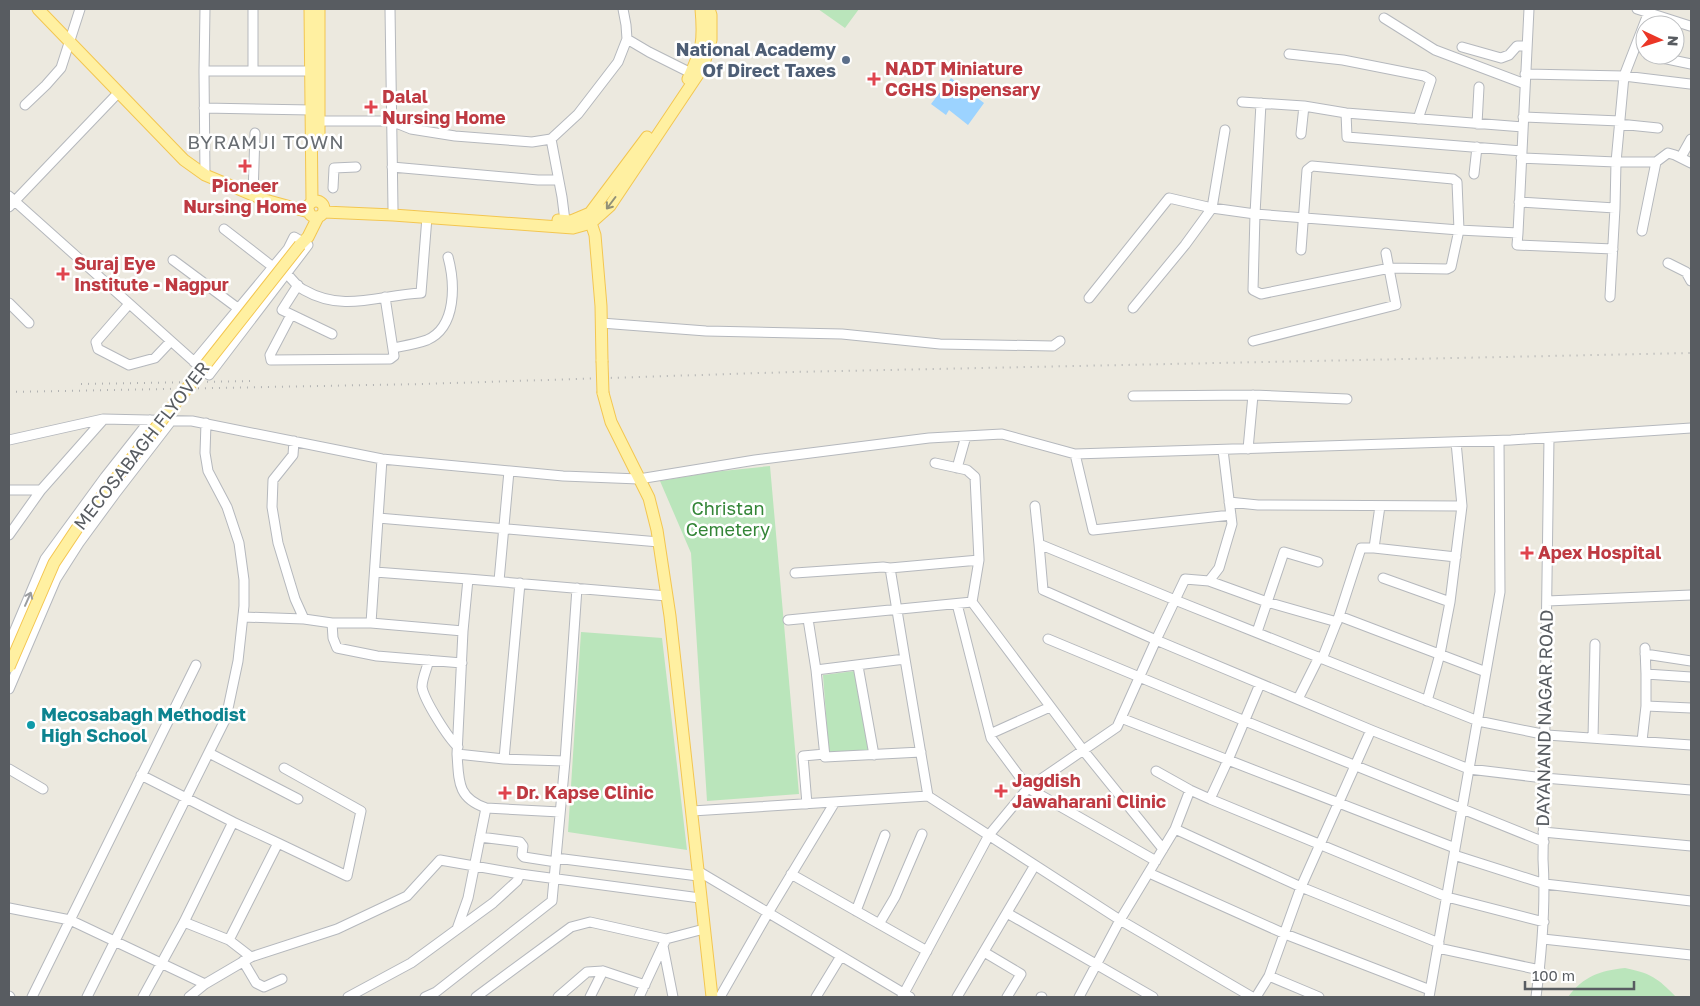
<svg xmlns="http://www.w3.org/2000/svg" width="1700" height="1006" font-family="'Golos Text',sans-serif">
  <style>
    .green { fill: #bae5bb }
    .water { fill: #9cd3ff }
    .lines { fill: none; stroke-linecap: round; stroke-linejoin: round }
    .minor-casing { stroke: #b5b8bd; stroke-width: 11 }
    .major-casing { stroke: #f3c651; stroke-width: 13 }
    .minor { stroke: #fff; stroke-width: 9 }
    .major { stroke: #fff0a1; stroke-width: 11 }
    .rail { stroke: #b1b2b2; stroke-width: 2; stroke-dasharray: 1 6; stroke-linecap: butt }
    .major-bridge-casing { stroke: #f3c651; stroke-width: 13; stroke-linecap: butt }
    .major-bridge { stroke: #fff0a1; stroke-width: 11 }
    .oneway { stroke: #929077 }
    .oneway2 { stroke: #9b9da0 }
    .service-dot { fill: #5c6f8a; stroke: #fff; stroke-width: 2 }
    .health-dot { fill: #e0444e; stroke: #fff; stroke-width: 2 }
    .culture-dot { fill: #0f9aa8; stroke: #fff; stroke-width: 2 }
    .labels { text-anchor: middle; stroke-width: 5; stroke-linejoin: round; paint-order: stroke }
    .service-label { font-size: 18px; font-weight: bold; fill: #4e5e75; stroke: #fff; text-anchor: end }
    .health-label { font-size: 18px; font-weight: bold; fill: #be3a42; stroke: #fff; text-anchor: start }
    .street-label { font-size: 18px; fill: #585c61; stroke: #fff }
    .park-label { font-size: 18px; fill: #338537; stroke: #fff }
    .culture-label { font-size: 18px; font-weight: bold; fill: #0d838f; stroke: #fff; text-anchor: start }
    .neighbourhood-label { font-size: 19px; letter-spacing: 1px; fill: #696e73; stroke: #fff }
  </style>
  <rect width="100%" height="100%" fill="#ece9df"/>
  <path class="green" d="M818,9H859L845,28Z
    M770,466L799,794L707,801L691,553L660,481L713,472Z
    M581,632L662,638L687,850L568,832Z
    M855,671L869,751L829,755L823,675Z
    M1625,968C1650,973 1658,978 1676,997H1568C1584,976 1599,971 1625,968Z"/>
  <path class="water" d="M951,78L984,103L968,125L949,110L946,115L931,104Z"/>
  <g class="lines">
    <g class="minor-casing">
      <path id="minor" d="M390,9L393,209
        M1637,9L1690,26
        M1384,18L1435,50L1525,84
        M627,39L649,52L691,73
        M1462,47L1501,58L1509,55L1517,46H1527
        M1289,54L1343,60L1424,76L1431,80L1418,119
        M1648,55L1691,64
        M204,71L205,9
        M253,71V9
        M1525,74L1624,76L1690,84
        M1242,102L1304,106L1346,113L1523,127
        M1261,103L1255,214L1253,290L1261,294L1390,268L1447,269L1451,267L1459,230L1457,182L1453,179L1312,166L1307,170L1301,250
        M25,105L46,85L61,68L80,9
        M204,108L312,110
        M1346,113L1347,137L1522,151
        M1523,117L1620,121
        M315,121H391L411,129L455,136L532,142L551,139L578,114L618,62L627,39L626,25L623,9
        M1477,124L1479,87
        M1619,124L1658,128
        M1301,134L1304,106
        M551,139L562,197L565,221
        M1681,157L1691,139
        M1521,158L1616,162L1624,76L1650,9
        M392,167L538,180H558
        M1474,174L1477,147
        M205,175L204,71H310
        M333,188L334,168L356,167
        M253,195L255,133
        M9,196L171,341L209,375L308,245L294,237L288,249L273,267L194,362
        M1519,202L1615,208
        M9,207L119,92
        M224,229L273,267
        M1642,231L1656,162
        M1518,233L1517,245L1613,249
        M173,260L239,309
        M1668,263L1686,272L1691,281
        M287,274C292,279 297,287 304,290C344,313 379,295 421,293L427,217
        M298,285L282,310L332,334
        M1610,297L1615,208L1616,162H1656L1668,153L1675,155L1691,163
        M1089,298L1169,198L1212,208L1255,214L1459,230L1518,233L1529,9
        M9,303L29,323
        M129,304L96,342L98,349L129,365L155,358L171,341
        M1133,308L1185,245L1212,208L1225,130
        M291,315L270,355L271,360L390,359L394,356L385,297
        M601,323L706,331L842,334L940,344L1053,346L1060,341
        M1253,341L1396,305L1386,253
        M393,348C403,346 416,344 427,340C457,327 455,283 448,257
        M1133,396L1253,395L1347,399
        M9,440L103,419L192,421L382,459L563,476L639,479L755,460L929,438L1002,434L1075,454L1511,440L1691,428
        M294,441L293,455L273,480L272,507L278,543L295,599L304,619L332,623
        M1248,449L1253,395
        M1223,450L1232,524L1219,568L1209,581L1185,579L1175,600L1478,721L1547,735L1691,745
        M1075,454L1093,530L1231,515
        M382,459L371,623L463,631L468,579L667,596
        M935,463L967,470L975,477L979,560L972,602
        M957,468L966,436
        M9,490H41
        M1229,502L1258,505L1462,506
        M1035,506L1039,544
        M1380,506L1374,548L1456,557
        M378,518L659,542
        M9,535L41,490L103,420
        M890,568L905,659
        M375,572L468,579
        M795,573L883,567L890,568L979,560
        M1383,578L1450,602
        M499,581L509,471
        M1209,581L1267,602L1337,622
        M520,583L504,759L565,761L577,588
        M1547,601L1691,595
        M957,604L991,738L1028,788L1156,861
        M1339,616L1486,672
        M243,617L304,619
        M808,619L816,670L905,659L928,796
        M788,620L972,602L1083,750L1163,849
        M371,623H332L333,638L337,648L377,656L462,663
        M463,631L457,754L504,759
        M1257,632L1284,552L1318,562
        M1048,639L1245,721L1544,842
        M9,644L45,559L105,477L150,420
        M1645,648L1646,674
        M1645,654L1691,661
        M1322,659L1339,616L1361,548H1374
        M429,660C427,668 422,679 422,687C424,700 448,738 458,747
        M858,666L874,755
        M816,670L825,757L921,752
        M9,689L56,579L79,543L115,494L172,420
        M1298,699L1319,657
        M1427,701L1440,654L1450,602L1462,506L1456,442
        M1646,706V674L1691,677
        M1121,718L1228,760L1260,684
        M1371,730L1469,769L1544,778L1691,790
        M990,734L1050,707
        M1593,738L1595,644
        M1642,741L1646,706L1691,708
        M209,753L298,799
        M457,754C459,781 457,798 486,808
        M9,769L43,789
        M1156,771L1190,790L1210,799L1447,897L1544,922
        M141,775L233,822
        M1210,799L1228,760L1455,848
        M807,804L803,756L825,754
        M692,811L928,796L1120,920L1252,997
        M1175,829L1190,790
        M1543,832L1691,846
        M480,837L520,842L523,846L522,855L524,857L556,862
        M278,843L347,876L361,811L284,768
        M1454,855L1545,884L1691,901
        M556,858L698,876
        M698,871L910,997
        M1149,873L1285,934L1430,990
        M791,874L927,951
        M9,908L70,920L205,984L189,997
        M856,911L885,835
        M1007,913L1153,997
        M879,924L895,897L922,834
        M457,929L468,898L486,808L560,812
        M1543,939L1691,955
        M663,946L673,997
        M1438,948L1540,970
        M984,952L1021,974L1007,997
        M251,957L337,929L407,896L440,860L520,874
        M243,961L256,983L264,987L282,979
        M1269,976L1319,997
        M205,984L251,957L229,940
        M9,996L10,997
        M32,997L196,665
        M87,997L226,718L238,661L244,606V580L239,543L227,507L208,471L205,453L206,423
        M143,997L184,922L233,822L278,843L229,940L184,922
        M348,997L411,963L493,903L517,881L520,874L700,898
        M425,997L436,992L552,901L565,761
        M476,997L571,927L590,922L666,939L704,929
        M558,997L587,972L603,971L645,985
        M590,997L603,971
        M639,997L666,939
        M720,997L768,913L835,802
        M816,997L841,956
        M902,997L989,835L1028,788L1117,727L1156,640L1043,590L1039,544L1175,600L1156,640L1371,730L1301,887L1175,829L1120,920L1079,997
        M957,997L1035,865
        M1041,997H1042
        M1256,997L1269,976L1301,887L1439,943
        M1429,997L1500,592L1499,441
        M1536,997C1542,951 1546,906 1543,859L1549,438"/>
    </g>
    <g class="major-casing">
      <path id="major" d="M38,9L184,160L205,175L265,200L309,212
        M310,9L312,202
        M319,9V142
        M688,79C702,49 704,42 701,9
        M308 209a8 8 0 1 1 16 0a8 8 0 1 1-16 0Z
        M324,212L393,215L573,228L591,223L610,206L703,67L711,40V15L709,9
        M587,218L591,223L595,235L601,306L602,361
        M558,220L571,221L590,213L647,137
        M300,245L308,237L318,217
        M603,393L611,422L649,498L657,530L670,616L712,997"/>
    </g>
    <use href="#minor" class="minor"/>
    <use href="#major" class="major"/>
    <path class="rail" d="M81,384L254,381
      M9,392L423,384L792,372L1691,353"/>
    <g class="major-bridge-casing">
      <path id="major-bridge" d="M602,361L603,393
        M9,667L54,563L80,524L300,245"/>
    </g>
    <use href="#major-bridge" class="major-bridge"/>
  </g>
  <defs><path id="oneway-shaft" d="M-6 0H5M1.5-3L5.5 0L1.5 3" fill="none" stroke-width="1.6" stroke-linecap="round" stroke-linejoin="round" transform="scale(1.25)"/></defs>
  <use class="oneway" href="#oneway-shaft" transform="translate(611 203) rotate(127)"/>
  <use class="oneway2" href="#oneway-shaft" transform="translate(28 599) rotate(-66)"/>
  <circle class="service-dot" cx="846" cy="60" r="5"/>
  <g class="health-dot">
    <path d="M871.5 71.5h5v5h5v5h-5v5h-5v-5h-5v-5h5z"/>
    <path d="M368.5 99.5h5v5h5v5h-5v5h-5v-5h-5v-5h5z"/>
    <path d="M242.5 158.5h5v5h5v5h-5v5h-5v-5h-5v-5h5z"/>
    <path d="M60.5 266.5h5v5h5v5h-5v5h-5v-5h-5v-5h5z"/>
    <path d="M1524.5 545.5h5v5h5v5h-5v5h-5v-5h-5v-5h5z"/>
    <path d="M998.5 783.5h5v5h5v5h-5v5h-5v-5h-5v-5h5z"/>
    <path d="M502.5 785.5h5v5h5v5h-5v5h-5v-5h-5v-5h5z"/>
  </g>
  <circle class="culture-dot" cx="31" cy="725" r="5"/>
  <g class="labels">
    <g class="service-label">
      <text x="836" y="56">National Academy<tspan x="836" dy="21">Of Direct Taxes</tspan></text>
    </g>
    <g class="health-label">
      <text x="885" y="75">NADT Miniature<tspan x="885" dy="21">CGHS Dispensary</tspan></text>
      <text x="382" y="103">Dalal<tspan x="382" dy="21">Nursing Home</tspan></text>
      <text x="245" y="192" text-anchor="middle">Pioneer<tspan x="245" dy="21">Nursing Home</tspan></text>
      <text x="74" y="270">Suraj Eye<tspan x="74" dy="21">Institute - Nagpur</tspan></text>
      <text x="1538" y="559">Apex Hospital</text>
      <text x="1012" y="787">Jagdish<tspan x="1012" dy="21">Jawaharani Clinic</tspan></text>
      <text x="516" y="799">Dr. Kapse Clinic</text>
    </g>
    <g class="street-label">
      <text transform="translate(142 446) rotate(-52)" y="6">MECOSABAGH FLYOVER</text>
      <text transform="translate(1545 718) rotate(-89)" y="6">DAYANAND NAGAR ROAD</text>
    </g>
    <g class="park-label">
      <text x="728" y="515">Christan<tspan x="728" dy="21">Cemetery</tspan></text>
    </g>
    <g class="culture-label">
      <text x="41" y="721">Mecosabagh Methodist<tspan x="41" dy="21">High School</tspan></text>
    </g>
    <g class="neighbourhood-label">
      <text x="266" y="149">BYRAMJI TOWN</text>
    </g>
  </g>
  <rect width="1700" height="1006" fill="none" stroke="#585c61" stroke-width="20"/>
  <g transform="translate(1660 40) rotate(94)"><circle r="24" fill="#ffffff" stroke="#bcbec0"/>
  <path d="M0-4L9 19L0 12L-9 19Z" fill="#eb3626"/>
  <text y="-8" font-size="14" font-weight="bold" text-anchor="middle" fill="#585c61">N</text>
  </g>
  <path d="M1525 981v8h109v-8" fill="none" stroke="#585c61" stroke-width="2.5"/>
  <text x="1532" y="981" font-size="15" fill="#585c61" stroke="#ffffff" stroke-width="4" paint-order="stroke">100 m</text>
</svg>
